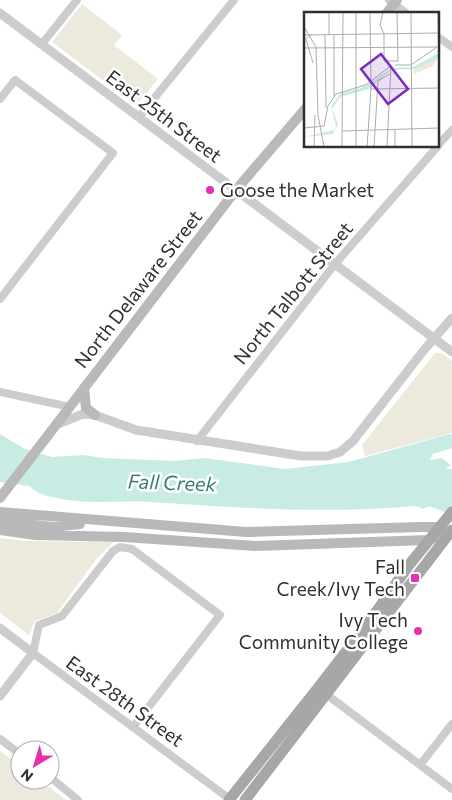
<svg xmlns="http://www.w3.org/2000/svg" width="452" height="800" font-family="Commissioner,sans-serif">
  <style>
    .green { fill: #eceadc }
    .water { fill: #c8ece4 }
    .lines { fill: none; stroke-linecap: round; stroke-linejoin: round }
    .minor { stroke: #ccc; stroke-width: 8 }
    .tertiary { stroke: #ccc; stroke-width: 9 }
    .secondary { stroke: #b9b9b9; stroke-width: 10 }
    .primary { stroke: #a7a7a7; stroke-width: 11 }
    .poi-dot { fill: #e730ac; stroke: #fff; stroke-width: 2 }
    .labels { text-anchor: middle; stroke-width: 5; stroke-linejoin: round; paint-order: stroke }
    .street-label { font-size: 19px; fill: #2f2f2f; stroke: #fff }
    .poi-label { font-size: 19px; fill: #2f2f2f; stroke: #fff; text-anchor: end }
    .water-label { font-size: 20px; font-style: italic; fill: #367f6e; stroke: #fff }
    .inset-road { fill: none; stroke: #acacac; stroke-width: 1 }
    .view { fill: #7b2cbf; fill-opacity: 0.15; stroke: #7b2cbf; stroke-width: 2.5 }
    .inset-edge { fill: none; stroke: #2f2f2f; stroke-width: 2.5 }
  </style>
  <rect width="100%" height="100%" fill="#fff"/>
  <path class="green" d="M82,4L122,35L114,45L158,79L136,105L52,42Z
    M435,353H442L452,361V433L365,456L362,445Z
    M0,538L27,541L114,542L97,558L57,613L35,621L29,635L0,613Z
    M0,751L20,765V780H40L66,800H0Z"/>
  <path class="water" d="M0,434L25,449L52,457L83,455L103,458L174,461L205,458L285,469L348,462L450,434L452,435V448L433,454L430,460L442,458L451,465L446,469H452V515L429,506L423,509L416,506C328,514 239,508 151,502C120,500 87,505 56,498C47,496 36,494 30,486L0,482Z"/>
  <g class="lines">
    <path class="minor" d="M389,0L407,14
      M438,37L452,47
      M42,44L77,0
      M0,99L15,80L113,153L0,299
      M139,117L234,0
      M438,145L452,130
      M0,392L70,407
      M197,441L335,264L438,146
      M326,694L452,789
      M133,727L220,615L132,549L120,547L113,551L62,616L39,625L33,653L231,800
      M0,739L20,754
      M420,765L452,724
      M50,777L78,800"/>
    <path class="tertiary" d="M0,13L452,352
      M58,424L83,414L95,415L136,430L301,456H328L340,452L353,441L424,350L452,318
      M0,628L33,653L0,696"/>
    <path class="secondary" d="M386,14L397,0
      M84,388L86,408L95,415
      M0,498L236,190L306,108
      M0,512L246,532L420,527H439L444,530
      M0,521L52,527L80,524
      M0,530L35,535L124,537L256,546L428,540L452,533"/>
    <path class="primary" d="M229,800L318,688L372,618L409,565L452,512
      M245,800L452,530"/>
  </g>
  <g class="poi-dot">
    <circle cx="210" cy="190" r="5"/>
    <rect x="410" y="573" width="10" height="10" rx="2.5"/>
    <circle cx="418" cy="631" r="5"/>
  </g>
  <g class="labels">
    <g class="street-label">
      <text transform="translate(164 116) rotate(37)" y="7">East 25th Street</text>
      <text transform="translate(138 289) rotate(-52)" y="7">North Delaware Street</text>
      <text transform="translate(293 293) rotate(-51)" y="7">North Talbott Street</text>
      <text transform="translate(125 701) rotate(36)" y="7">East 28th Street</text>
    </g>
    <g class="poi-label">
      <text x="220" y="197" text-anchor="start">Goose the Market</text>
      <text x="405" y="574">Fall<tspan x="405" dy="22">Creek/Ivy Tech</tspan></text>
      <text x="408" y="627">Ivy Tech<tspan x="408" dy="22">Community College</tspan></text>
    </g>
    <g class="water-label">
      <text transform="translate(172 483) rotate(2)" y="7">Fall Creek</text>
    </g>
  </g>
  <g transform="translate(304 12)">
    <rect width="135" height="135" fill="#fff"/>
    <path d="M134,45L129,54L110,62L109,58Z" fill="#eceadc"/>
    <path d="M135,41L134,46L111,57L87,58L65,77L36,85L28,97L34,112L29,122L0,125L30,118L32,114L27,94L37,81L57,76L88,56L109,55Z" fill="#c8ece4"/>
    <path class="inset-road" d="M25,0V23M79,0L76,13L80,22V49H94L93,0M107,0L108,135M134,0L135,47M0,15L12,35L14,103L20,135M0,23L135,21M7,23L2,27L9,51M21,23L22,96M30,23V84M0,36L133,35M91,53H107L133,35M67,77L135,76M0,116L20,114L24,94L32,82L61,73L87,54M91,118V135M39,119L135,116M10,135L11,103M38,135L39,0M52,135V0M63,135L67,76L66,0M70,135L74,69L86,62M83,135L87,54"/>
    <path class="view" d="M77,42L104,77L84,92L57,57Z"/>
    <rect width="135" height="135" class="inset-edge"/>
  </g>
  <g transform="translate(35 765) rotate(218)"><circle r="24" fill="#ffffff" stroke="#acacac"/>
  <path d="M0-4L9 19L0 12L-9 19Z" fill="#e730ac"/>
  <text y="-8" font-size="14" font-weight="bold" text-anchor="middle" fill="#2f2f2f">N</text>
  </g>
</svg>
